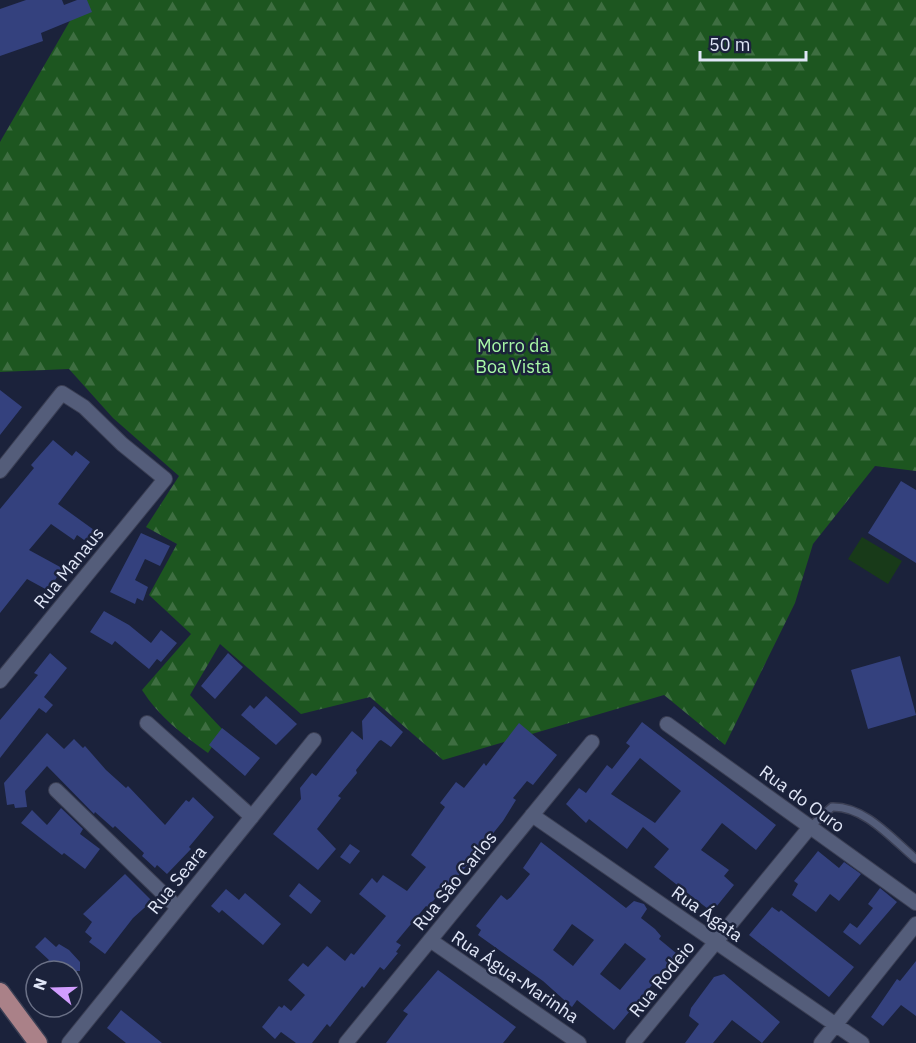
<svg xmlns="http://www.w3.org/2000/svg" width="916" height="1043" font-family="'IBM Plex Sans',sans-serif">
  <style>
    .forest { fill: url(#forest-firs) }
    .pitch { fill: #183a19 }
    .building { fill: #34417e; fill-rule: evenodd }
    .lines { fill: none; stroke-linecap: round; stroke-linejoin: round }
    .lane-casing { stroke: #3b3f54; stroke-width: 10 }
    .street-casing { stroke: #3b3f54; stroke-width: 16 }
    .primary-casing { stroke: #3b3f54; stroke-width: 21 }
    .lane { stroke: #545d7a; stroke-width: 7 }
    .street { stroke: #545d7a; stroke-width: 14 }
    .primary { stroke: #aa8188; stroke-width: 18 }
    .labels { text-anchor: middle; stroke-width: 5; stroke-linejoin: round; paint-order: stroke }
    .park-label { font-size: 18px; fill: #a8f8a7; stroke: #1b223b }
    .street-label { font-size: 18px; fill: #e0e6f7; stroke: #1b223b }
  </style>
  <defs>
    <pattern id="forest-firs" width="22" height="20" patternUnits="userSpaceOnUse" patternTransform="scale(1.5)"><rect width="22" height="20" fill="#1d5620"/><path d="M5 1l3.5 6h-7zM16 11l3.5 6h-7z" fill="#3e6e41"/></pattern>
  </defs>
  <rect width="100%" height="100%" fill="#1b223b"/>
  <path class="forest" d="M82,0H916V471L875,466L813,544L795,603L725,745L664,695L443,760L370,697L301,714L220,644L190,695L223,730L208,753C182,734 159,717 142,690L191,634L149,595L177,544L146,527L179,476L113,418L69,369L0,372V142Z"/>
  <path class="pitch" d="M862,537L902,561L888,584L848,559Z"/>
  <path class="building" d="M26,0H62L64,5L77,0H87L92,12L41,33L43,41L0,56V9Z
    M0,390L22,407L0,435Z
    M53,440L72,456L76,451L90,462L58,504L94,530L87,542L77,535L74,540L51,524L29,550L62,568L49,591L27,579L0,613V509L34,468L31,465Z
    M901,481L916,490V563L868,533Z
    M141,533L170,546L160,566L145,559L135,580L148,587L143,601L137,598L135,604L110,592Z
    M104,611L129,625L151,643L161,630L177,643L161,662L157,659L149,669L115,641L112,645L90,632Z
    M50,653L67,668L44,697L53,705L46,713L39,708L0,758V720L38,675L34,673Z
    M228,653L243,667L215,699L201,686Z
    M900,656L916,715L868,729L851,670Z
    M266,696L297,724L276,745L241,715L250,705L254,709Z
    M374,706L403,732L391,747L381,740L379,741L356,770L357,773L338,796L341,798L317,829L336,849L318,870L273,834L301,799L300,788L312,773L316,776L352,731L363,740L362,721Z
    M642,722L776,825L756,850L722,823L701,850L729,870L724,876L734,885L712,912L654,867L669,849L643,827L627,849L589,819L586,823L566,804L579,788L586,793L607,765L612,769L630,746L626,743ZM640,758L681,791L655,823L611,794Z
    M519,723L557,755L533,785L527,781L513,798L516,800L503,821L470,862L441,896L439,894L428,907L426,906L396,942L401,945L396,952L398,953L384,970L380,967L364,988L362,986L330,1027L327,1024L312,1043H296L281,1032L275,1039L262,1027L279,1006L282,1008L284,1005L291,1011L305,995L288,980L303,963L308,967L327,946L345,961L351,953L354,955L386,916L359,894L372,878L377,883L383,875L407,891L426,867L411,855L445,807L440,803L456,782L464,788L484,763L486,766Z
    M222,728L260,758L245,776L209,745Z
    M47,733L64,749L74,739L83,748L85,746L106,770L126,788L128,786L165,825L186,800L189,802L193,797L214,817L189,847L191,849L167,874L157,865L155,868L142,856L144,853L115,826L113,828L95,812L94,814L47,766L25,791L27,807L15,808L14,804L7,805L4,783Z
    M61,808L83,829L80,834L100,849L85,869L64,853L62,855L21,823L32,810L47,825Z
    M541,842L626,908L634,901L644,904L647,909L641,918L655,929L661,936L659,939L676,953L672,957L674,959L614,1030L577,1000L572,1007L543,981L478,935L481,930L476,926L501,895L507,900L511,897L530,874L523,868ZM572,924L594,940L573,966L553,950ZM625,943L646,959L620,990L600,974Z
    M350,844L360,851L350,864L340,857Z
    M818,851L839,868L844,862L861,874L839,901L830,894L816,912L792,895L798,884L794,881Z
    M125,874L152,901L133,918L105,954L89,942L92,938L85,932L92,922L83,914Z
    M299,883L321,901L311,914L289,896Z
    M880,888L897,902L860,945L843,932L850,923L857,928L873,908L868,904Z
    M226,889L239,900L245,893L281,924L263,945L222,910L219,913L211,906Z
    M772,907L779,912L781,910L854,967L829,997L749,935Z
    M45,937L56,947L59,944L69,950L80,962V971H38L49,960L35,947Z
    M916,961V1016L901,1005L883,1026L871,1017L897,979L900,981Z
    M438,970L516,1027L503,1043H386L408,1014L403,1011Z
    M724,974L780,1022L762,1043L732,1020L713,1043H685L699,1024L689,1016L691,1008L714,977Z
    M121,1010L162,1043H126L107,1028Z"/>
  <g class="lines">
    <g class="lane-casing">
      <path id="lane" d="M810,827L832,807C865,806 892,839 916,859"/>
    </g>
    <g class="street-casing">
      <path id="street" d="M0,471L62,393L84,407L122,444L165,479L0,681
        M147,723L252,817
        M667,724L916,903
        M56,790L178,908
        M532,815L862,1043
        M430,940L579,1043
        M69,1043L314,740
        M346,1043L592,742
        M633,1043L810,827
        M821,1043L916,924"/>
    </g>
    <g class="primary-casing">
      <path id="primary" d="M0,992L38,1043"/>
    </g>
    <use href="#lane" class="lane"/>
    <use href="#street" class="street"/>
    <use href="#primary" class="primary"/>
  </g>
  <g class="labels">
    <g class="park-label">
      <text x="513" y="352">Morro da<tspan x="513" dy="21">Boa Vista</tspan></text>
    </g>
    <g class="street-label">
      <text transform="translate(69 568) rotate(-51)" y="6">Rua Manaus</text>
      <text transform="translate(802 799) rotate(36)" y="6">Rua do Ouro</text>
      <text transform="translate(177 880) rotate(-51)" y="6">Rua Seara</text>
      <text transform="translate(455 881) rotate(-51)" y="6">Rua São Carlos</text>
      <text transform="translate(707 914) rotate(35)" y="6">Rua Ágata</text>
      <text transform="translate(515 977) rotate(34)" y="6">Rua Água-Marinha</text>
      <text transform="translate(662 979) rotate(-51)" y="6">Rua Rodeio</text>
    </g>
  </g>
  <g transform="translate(54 989) rotate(289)"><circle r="28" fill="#1b223b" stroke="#6a7086" stroke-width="1.5"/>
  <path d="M0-4.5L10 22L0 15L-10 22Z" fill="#d19dfe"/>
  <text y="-9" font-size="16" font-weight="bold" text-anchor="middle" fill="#e0e6f7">N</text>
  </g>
  <path d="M700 51v9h106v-9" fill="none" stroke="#e0e6f7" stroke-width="3"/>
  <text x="709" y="51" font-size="18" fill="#e0e6f7" stroke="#1b223b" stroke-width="4.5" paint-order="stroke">50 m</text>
</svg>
